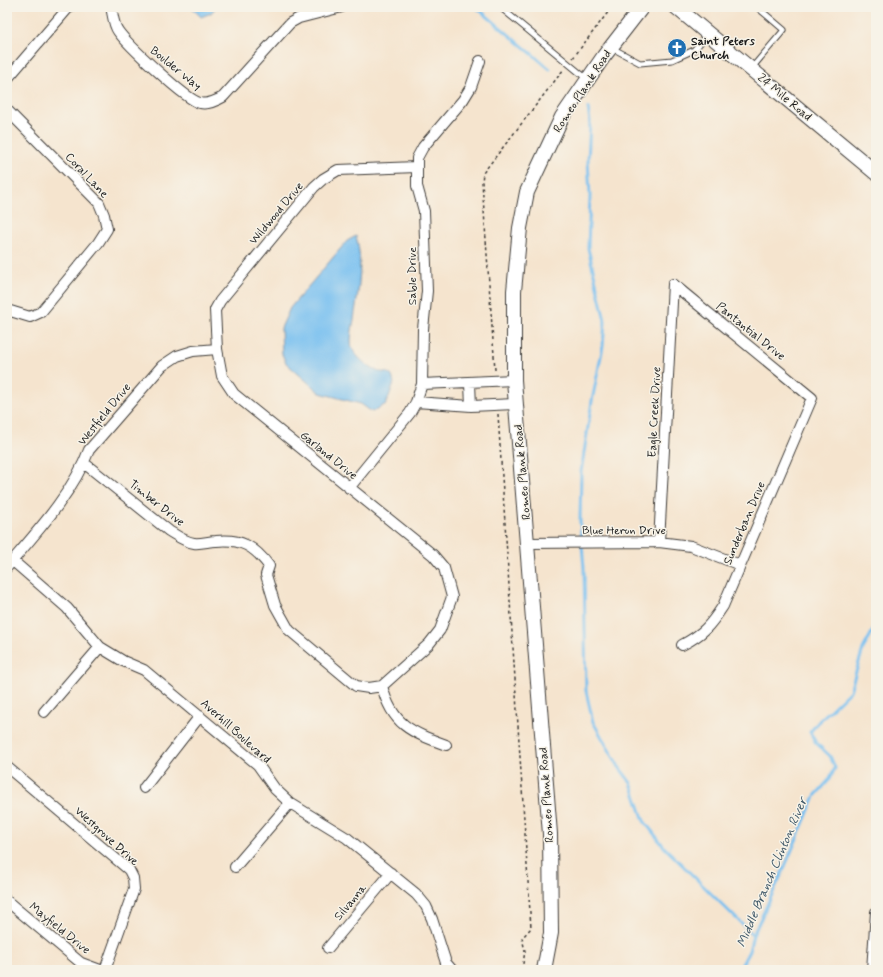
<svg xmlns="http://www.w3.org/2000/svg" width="883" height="977" font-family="Mynerve,sans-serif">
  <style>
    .water { fill: #78c0f0; stroke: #4a6e86 }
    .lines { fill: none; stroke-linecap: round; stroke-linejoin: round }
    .stream { stroke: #78c0f0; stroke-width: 3 }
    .lane-casing { stroke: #3d3a37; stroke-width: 7 }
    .street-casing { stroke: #3d3a37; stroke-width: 12 }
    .secondary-casing { stroke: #3d3a37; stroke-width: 16 }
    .path { stroke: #3d3a37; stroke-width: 1.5; stroke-dasharray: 3 3; stroke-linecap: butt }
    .lane { stroke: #fff; stroke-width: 5 }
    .street { stroke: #fff; stroke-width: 10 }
    .secondary { stroke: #fff; stroke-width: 14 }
    .labels { text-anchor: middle; stroke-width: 3; stroke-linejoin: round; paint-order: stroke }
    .poi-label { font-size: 12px; font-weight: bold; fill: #1c1c1c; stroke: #f7f3e8; text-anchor: start }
    .street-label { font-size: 12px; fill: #1c1c1c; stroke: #f7f3e8 }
    .water-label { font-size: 13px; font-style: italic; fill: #3c5566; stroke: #f7f3e8 }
  </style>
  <rect width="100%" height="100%" fill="#f7f3e8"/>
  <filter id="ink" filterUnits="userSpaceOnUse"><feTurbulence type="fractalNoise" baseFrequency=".025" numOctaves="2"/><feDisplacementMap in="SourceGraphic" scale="8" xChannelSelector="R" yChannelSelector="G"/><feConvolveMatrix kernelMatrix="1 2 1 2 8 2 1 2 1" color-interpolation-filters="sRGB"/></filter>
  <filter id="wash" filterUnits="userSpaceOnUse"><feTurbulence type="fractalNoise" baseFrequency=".012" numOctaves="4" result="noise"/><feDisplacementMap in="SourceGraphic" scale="16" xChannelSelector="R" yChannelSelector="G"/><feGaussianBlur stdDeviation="0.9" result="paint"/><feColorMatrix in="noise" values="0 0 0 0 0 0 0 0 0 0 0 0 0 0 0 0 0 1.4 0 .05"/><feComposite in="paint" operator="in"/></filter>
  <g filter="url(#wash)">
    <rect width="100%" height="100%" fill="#f5e4ce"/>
    <path class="water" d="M191,7H216L211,13L201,17Z
      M356,236C363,260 359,288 355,312C354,323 349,338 352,348C355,356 369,368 377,371C381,373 387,371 391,375C393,377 393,381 394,383L386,404L372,412L361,404L320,393L286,363L282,354L281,328L290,308L347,241Z"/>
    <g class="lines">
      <path class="stream" d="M476,7L550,69
        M588,108L590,121L588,161L590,195L588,248L605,321L603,346L592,401L581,472L580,522L584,568L586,691L593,722L619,767L631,783L644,821L665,848L753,935
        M739,970L749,951L753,935L783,871L815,796L829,780L835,768L830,756L816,743L810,732L820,720L850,691L863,649L876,625"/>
    </g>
  </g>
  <g filter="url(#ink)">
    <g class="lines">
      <g class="lane-casing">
        <path id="lane" d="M500,7L587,79
          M612,48L640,63L672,60L694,50L708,34
          M751,69L784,30L757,7"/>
      </g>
      <g class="street-casing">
        <path id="street" d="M111,7C113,14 113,24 118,31C127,44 186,100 200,103C208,105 216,101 223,97L290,23L299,18L342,7
          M7,79L69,7
          M7,110L99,203L104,215L107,229L98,243L41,312L30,317L7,310
          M673,284L812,398L723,606C710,626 703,634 682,645
          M470,383L471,406
          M422,384L514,380
          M416,402L471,406L516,404
          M84,463L169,531C177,536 185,542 194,543C201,544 209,541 216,541C241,538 255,547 269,566L266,575L275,605L289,630L356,686L369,688L382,686L429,644L440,630L452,597L444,568L433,555L234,394L222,376L217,349L215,310L220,301L314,187L323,179L338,170L417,167
          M349,488L410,413L416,402L422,384L423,329L427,291L424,211L417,186V158L423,147L463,100L471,87L480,61
          M659,542L673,284
          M527,543L659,542L691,546L740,565
          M13,561L67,608L100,647L123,661L144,670L258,765L275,789L290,803L347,838L416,894L426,906L432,919L446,963L452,970
          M7,567C36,533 73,493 89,450L162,366L177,356L193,351L217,349
          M382,686C392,725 411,732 446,745
          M44,712L100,647
          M7,767L129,870L133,878L134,889L105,970
          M144,788L200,716
          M235,867L290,803
          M7,901L81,963L100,970
          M328,948L391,873
          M872,970L876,912"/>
      </g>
      <g class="secondary-casing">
        <path id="secondary" d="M676,7L876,173
          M544,970L551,933L550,834L514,380V291L520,228L527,192L562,117L604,56L642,7"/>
      </g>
      <path class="path" d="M573,58L612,7
        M495,370L482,182L483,173L564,69
        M498,414L531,928L522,938L525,951L522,970"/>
      <use href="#lane" class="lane"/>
      <use href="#street" class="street"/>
      <use href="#secondary" class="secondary"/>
    </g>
  </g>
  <defs>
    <g id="church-disc" transform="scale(1)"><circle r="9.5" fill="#1f6fb2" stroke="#f7f3e8"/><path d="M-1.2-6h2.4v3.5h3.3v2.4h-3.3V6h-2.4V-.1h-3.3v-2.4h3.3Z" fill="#fff"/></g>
  </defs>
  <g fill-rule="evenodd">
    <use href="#church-disc" x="677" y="48"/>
  </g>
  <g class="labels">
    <g class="poi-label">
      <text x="691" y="45">Saint Peters<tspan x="691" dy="14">Church</tspan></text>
    </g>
    <g class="street-label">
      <text transform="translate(176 68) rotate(39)" y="4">Boulder Way</text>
      <text transform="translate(582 91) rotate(-57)" y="4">Romeo Plank Road</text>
      <text transform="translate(785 97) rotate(40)" y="4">24 Mile Road</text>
      <text transform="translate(87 175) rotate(47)" y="4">Coral Lane</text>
      <text transform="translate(276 213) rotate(-50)" y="4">Wildwood Drive</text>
      <text transform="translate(412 276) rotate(-90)" y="4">Sable Drive</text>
      <text transform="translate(751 331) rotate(39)" y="4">Pantantial Drive</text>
      <text transform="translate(654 412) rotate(-87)" y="4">Eagle Creek Drive</text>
      <text transform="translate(104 414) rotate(-51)" y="4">Westfield Drive</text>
      <text transform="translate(329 455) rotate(39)" y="4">Garland Drive</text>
      <text transform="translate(522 472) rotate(-95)" y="4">Romeo Plank Road</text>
      <text transform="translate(157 503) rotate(38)" y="4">Timber Drive</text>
      <text transform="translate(744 523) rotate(-67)" y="4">Sunderban Drive</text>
      <text x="624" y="534">Blue Heron Drive</text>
      <text transform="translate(236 731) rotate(42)" y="4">Averhill Boulevard</text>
      <text transform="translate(546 795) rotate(-94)" y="4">Romeo Plank Road</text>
      <text transform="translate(107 836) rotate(42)" y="4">Westgrove Drive</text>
      <text transform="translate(350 902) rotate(-50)" y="4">Silvanna</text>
      <text transform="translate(60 928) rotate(39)" y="4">Mayfield Drive</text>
    </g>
    <g class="water-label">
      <text transform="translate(771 872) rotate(-67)" y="5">Middle Branch Clinton River</text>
    </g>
  </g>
  <rect width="883" height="977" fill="none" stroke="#f7f3e8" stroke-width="24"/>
</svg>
